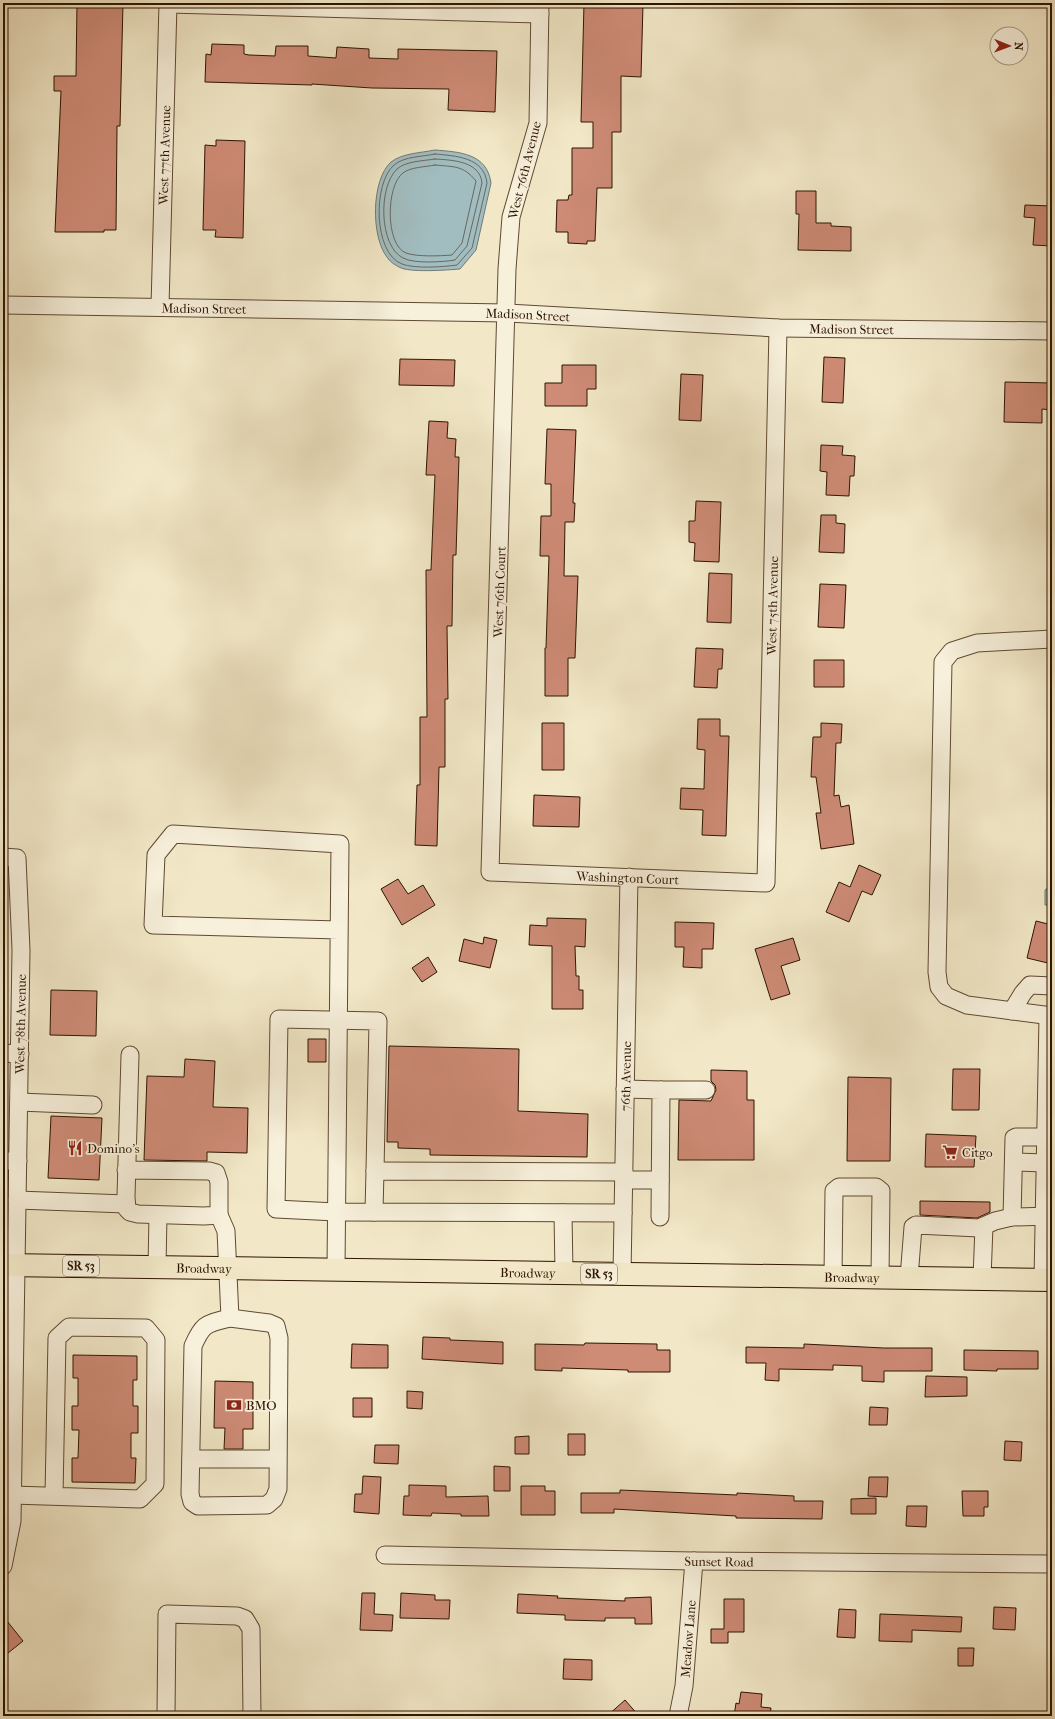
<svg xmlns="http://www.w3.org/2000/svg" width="1055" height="1719" font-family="'IM FELL French Canon',serif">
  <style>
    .water { fill: #a1bdc0; stroke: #737973 }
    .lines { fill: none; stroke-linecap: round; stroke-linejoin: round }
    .shore { stroke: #686860; stroke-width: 1 }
    .building { fill: #ce8b76; stroke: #2e1400 }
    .minor-casing { stroke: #5f4932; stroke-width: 19 }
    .major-casing { stroke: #2e1400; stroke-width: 24 }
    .minor { stroke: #f7f0db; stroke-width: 17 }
    .major { stroke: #f2e8c7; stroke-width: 22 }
    .labels { text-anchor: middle; stroke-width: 3.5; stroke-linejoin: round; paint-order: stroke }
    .shield { fill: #f7f0db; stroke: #6a5642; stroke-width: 1 }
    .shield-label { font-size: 12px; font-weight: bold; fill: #2e1400 }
    .street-label { font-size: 13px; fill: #2e1400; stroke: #f7f0db }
    .poi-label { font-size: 13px; fill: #2e1400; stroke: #f7f0db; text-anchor: start }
  </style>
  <rect width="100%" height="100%" fill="#f2e8c7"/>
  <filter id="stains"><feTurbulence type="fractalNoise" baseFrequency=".005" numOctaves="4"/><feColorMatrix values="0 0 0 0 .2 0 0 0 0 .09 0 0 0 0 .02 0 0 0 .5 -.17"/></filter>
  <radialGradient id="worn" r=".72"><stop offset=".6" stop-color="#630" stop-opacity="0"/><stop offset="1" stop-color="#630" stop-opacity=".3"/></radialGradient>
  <path class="water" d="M435,150C459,152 487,153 491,183L476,250L460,269C447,270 409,273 399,267C395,265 389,261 387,257C371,237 371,180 391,162C403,153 420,153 435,150Z
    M1052,884V905H1045V890Z"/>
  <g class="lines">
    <path class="shore" d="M435,154C456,156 484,157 487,183L472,248L457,265C443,267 415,269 402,264C373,253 373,183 394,165C405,156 422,157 435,154Z
      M435,159C452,160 480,161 482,183L467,246L455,260C443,262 414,264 403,258C379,246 378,187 397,169C406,161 423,161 435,159Z
      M435,165C454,167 463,165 476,181L462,243L452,255C440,256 417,257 406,253C385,245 386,185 403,173C410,167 426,167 435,165Z"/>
  </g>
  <path class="building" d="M77,3H123L120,126H117L116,230H104V232H55L61,91H54V76H76Z
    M584,3L643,4L641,77L621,76V132H612V188H597L595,241H587V244L568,243V232H556L557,200H568L569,195H572V148H593V122H581Z
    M212,44L244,45V54L249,55L275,56L276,46H308V56L336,58L337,47L369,49V58L398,59V49L497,51L495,112L448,110L449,89L372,88L312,84V85L205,82L206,54L211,55Z
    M216,140L245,141L243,238L215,237L216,230H203L205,145L216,146Z
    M796,191H816V223H831V226L851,227V251L798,250L799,214H796Z
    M1025,205L1052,206V246L1033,245L1035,218L1024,217Z
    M824,357L845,358L843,403L822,402Z
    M400,359L455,360L454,386L399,385Z
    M562,365H596V389H587V406H545V383H562Z
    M681,374L703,375L701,421L679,420Z
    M1005,382L1052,383V410L1042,409V423L1004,422Z
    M429,421L448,422L447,438L456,439L455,457H459L456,555H453L452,626H447L448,699H445V767H439L437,846L415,845L417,785H420V717H427L426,570H431L435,475H426Z
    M547,429L576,430L573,503H575L574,522H565L564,576H578L575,658H568V696H545V648H546L549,556H540L541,516H551V484H545Z
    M821,445L843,446L842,455L855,456L854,476H850L849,496L826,495L827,472L820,471Z
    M696,501L721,502L719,562L694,561L695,543L689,542V521H695Z
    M821,515H836V523L845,524L844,553L819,552Z
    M709,573L732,574L731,623L707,622Z
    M820,584L846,585L844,628L818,627Z
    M696,648L723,649L722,669H718L717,688L694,687Z
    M814,660H844V687H814Z
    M698,719H720V736H729L726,836L702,835L703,810L680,809L681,788L704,789L705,750L697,749Z
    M542,723H564V770H542Z
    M821,723L842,724L841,743H836L834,796L839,795L841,807L849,805L854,844L821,849L816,813H821L816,777H811L813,737H821Z
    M534,795L580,797L579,827L533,826Z
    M859,865L881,875L872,895L862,891L849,922L826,912L839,882L850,887Z
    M398,879L408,894L423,885L435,905L402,925L381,889Z
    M547,918L586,919L585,947L575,946L576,976H579V990H583V1009H552V946L529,945L530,925L547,926Z
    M1036,921L1052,925V964L1027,958Z
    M675,922L714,923L713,949H702V968L683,967L684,947H675Z
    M484,937L497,940L490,968L459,961L464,939L483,944Z
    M793,938L800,960L781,966L790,994L771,1000L755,949Z
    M428,957L437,972L422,982L412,968Z
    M51,990L97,991L96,1036L50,1035Z
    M308,1039H326V1062H308Z
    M389,1046L519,1049L518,1111L588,1114L587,1157L430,1155V1149L398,1148V1142H387Z
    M185,1059L215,1061L213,1107L248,1108L247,1153L207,1152V1161L144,1160L147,1076L184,1077Z
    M953,1069H980L979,1110H952Z
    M711,1070L747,1071V1100H754V1160H678L679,1100L711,1101L716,1090L715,1085L711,1081Z
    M848,1077L891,1078L890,1161H847Z
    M51,1116L102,1118L99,1180L48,1178Z
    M926,1134L976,1136L974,1167H925Z
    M920,1201L990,1202V1212L977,1218L920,1215Z
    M423,1337L450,1338V1340L503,1342V1364L422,1359Z
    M585,1343L657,1344V1350H670V1372H628V1370L562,1368V1371L535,1370V1344L584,1345Z
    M352,1344L388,1345V1368H351Z
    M804,1344L884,1348H932V1371H884V1382L862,1381V1366L833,1365V1370L779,1369V1381L765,1380L766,1363H746V1347L804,1348Z
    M964,1350L1038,1351V1369H997V1371L964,1370Z
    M73,1355L137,1356V1380H133V1406H138V1433H131V1458H136L135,1483L72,1482V1458H78L79,1430H72V1406H78V1378H73Z
    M926,1376L967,1377V1396L925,1397Z
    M215,1381L253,1382V1429H243V1449H224L225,1428H214Z
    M407,1391L423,1392L422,1409L407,1408Z
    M353,1398H372V1417H353Z
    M870,1407L888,1408L887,1425H869Z
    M568,1434H585V1455H568Z
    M529,1436V1454H515V1437Z
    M1005,1441L1022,1442L1021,1461L1004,1460Z
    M375,1445H399L398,1464L374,1463Z
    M494,1466L510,1467V1491H494Z
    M363,1476L381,1477L379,1514L354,1512L355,1494H362Z
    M869,1477H888L887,1497L868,1496Z
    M409,1485L446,1486V1497L488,1496L489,1516H461V1514L432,1513L431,1516L403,1515L404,1496H409Z
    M521,1486H545V1491H555V1515H521Z
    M620,1490L737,1495V1493L794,1496V1501H823L822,1519L736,1518V1516L614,1509V1513H581V1493H620Z
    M962,1491H988V1507H984V1516H963Z
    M876,1498V1514H851V1499Z
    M907,1506H927L926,1527L906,1526Z
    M362,1593H375L374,1614L393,1615L392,1631L360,1630Z
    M401,1593L435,1595V1600H450L449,1619L400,1618Z
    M518,1594L558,1596L557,1598L625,1601V1598L651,1597L652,1624H635V1618H605V1621L565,1620V1615L517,1613Z
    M724,1599H744V1632H728V1643H711V1629H724Z
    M994,1607L1016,1608L1015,1630L993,1629Z
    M839,1609L856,1610L855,1638L837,1637Z
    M880,1614L962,1617L961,1632L912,1630V1642L879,1641Z
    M3,1616L23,1641L3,1657Z
    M958,1648H974L973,1666H958Z
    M564,1659L592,1660V1680L563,1679Z
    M741,1692L762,1694L761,1707L771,1708L770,1716H734L736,1703L739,1704Z
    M625,1700L639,1716H607Z"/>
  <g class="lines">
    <g class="minor-casing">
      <g id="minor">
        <path id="s1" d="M540,3L538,123L511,217L507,269L490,872L766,883L778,328"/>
        <path d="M168,4L540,14"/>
        <path id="s2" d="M3,305L507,313L778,328L1052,331"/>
        <path id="s3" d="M160,307L168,3"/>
        <path d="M1052,639L977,643L952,651L943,662L937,972L939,987L946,996L967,1005L1052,1016"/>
        <path d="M3,857L17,858L21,950L12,1521L3,1566"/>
        <path d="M1012,1011L1023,993L1030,985L1052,986"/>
        <path d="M3,1053L20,1054"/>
        <path d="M625,1089L661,1090L660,1217"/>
        <path d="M661,1090H706"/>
        <path d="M19,1102L93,1105"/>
        <path d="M3,1161H18"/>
        <path d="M1015,1162L1045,1163"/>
        <path d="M126,1170L209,1171L216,1173L219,1182V1215L204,1216L138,1214L130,1212L127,1209L126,1197L130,1055"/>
        <path d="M375,1171L378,1021L279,1019L276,1209L336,1212L623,1213"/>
        <path d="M624,1180H660"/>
        <path d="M17,1200L126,1204"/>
        <path d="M374,1212L375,1171L624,1172"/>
        <path d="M563,1213L564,1273"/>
        <path d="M219,1215L226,1231L230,1318"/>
        <path d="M1012,1217L1014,1138L1016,1137H1046"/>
        <path d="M157,1267L158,1215"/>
        <path d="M336,1270L340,844L173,834L156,855L153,925L339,930"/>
        <path id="s4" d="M622,1274L629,877"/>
        <path d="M833,1277L834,1191L839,1187H876L881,1191L880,1278"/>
        <path d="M909,1278L913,1227L916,1225L979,1228L995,1221L1012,1217L1052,1216"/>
        <path d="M982,1279L984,1226"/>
        <path d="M1043,1280L1048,1017"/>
        <path d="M230,1318L269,1323L276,1326L279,1338L278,1489L274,1499L267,1505L198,1506L192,1502L190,1494L193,1346C203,1323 206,1324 230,1318Z"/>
        <path d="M191,1459H277"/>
        <path d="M12,1495L140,1499L155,1484L156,1340L146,1328L69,1327L57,1338L54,1496"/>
        <path id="s5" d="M385,1555L694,1561L1052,1564"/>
        <path d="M166,1716L167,1614L237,1616L245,1619L251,1629L252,1716"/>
        <path id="s6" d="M678,1716L684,1686L694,1561"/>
      </g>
    </g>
    <g class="major-casing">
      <g id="major">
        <path id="s7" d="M3,1265L1052,1280"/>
      </g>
    </g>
    <use href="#minor" class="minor"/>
    <use href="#major" class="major"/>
  </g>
  <defs>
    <g id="restaurant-bare" transform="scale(1.2)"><path d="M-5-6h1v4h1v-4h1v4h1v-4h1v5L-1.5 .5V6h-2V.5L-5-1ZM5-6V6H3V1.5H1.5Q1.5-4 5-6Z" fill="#8f2418" stroke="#f7f0db" stroke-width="2.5" paint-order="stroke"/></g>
    <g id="supermarket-bare" transform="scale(1.2)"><path d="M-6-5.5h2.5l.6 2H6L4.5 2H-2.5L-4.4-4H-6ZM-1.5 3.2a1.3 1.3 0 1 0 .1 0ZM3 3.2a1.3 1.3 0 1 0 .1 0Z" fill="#8f2418" stroke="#f7f0db" stroke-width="2.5" paint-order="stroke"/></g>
    <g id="bank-bare" transform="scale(1.2)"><path d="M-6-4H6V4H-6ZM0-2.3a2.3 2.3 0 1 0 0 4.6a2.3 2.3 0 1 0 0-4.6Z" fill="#8f2418" stroke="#f7f0db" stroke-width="2.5" paint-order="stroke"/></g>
  </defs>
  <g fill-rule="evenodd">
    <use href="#restaurant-bare" x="75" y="1148"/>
    <use href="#supermarket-bare" x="950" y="1152"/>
    <use href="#bank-bare" x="234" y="1405"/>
  </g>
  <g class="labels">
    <g class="shield">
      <rect x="63" y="1256" width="36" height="20" rx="3"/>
      <rect x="581" y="1264" width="36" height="20" rx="3"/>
    </g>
    <g class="shield-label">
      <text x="81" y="1270">SR 53</text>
      <text x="599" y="1278">SR 53</text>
    </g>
    <g class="street-label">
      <text dy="5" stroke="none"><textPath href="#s3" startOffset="152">West 77th Avenue</textPath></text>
      <text transform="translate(524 170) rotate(-76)" y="5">West 76th Avenue</text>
      <text dy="5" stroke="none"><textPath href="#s2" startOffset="201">Madison Street</textPath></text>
      <text dy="5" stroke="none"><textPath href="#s2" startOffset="525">Madison Street</textPath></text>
      <text dy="5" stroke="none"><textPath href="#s2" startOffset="849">Madison Street</textPath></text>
      <text transform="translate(499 592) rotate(-88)" y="5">West 76th Court</text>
      <text dy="5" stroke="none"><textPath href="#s1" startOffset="1427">West 75th Avenue</textPath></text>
      <text dy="5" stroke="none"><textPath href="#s1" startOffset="1011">Washington Court</textPath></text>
      <text transform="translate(20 1024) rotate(-89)" y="5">West 78th Avenue</text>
      <text dy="5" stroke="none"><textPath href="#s4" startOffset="198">76th Avenue</textPath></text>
      <text dy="5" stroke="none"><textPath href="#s7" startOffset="201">Broadway</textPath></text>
      <text dy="5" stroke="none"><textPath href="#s7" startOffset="525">Broadway</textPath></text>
      <text dy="5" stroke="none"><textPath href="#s7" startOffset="849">Broadway</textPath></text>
      <text dy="5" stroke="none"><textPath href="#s5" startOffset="334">Sunset Road</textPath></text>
      <text dy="5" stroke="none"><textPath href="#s6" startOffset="78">Meadow Lane</textPath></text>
    </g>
    <g class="poi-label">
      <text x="87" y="1153">Domino's</text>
      <text x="962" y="1157">Citgo</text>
      <text x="246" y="1410">BMO</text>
    </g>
  </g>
  <rect width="1055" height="1719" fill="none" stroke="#f2e8c7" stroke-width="16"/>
  <rect x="4" y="4" width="1047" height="1711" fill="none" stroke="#2e1400" stroke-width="2"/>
  <rect x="8" y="8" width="1039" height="1703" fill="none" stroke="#2e1400"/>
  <g transform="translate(1009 46) rotate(91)"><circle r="19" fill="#f7f0db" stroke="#a79883"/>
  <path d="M0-3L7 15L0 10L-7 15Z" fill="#8f2418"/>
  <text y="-6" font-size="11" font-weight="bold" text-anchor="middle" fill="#2e1400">N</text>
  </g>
  <rect width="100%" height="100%" filter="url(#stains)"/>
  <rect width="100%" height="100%" fill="url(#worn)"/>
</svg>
